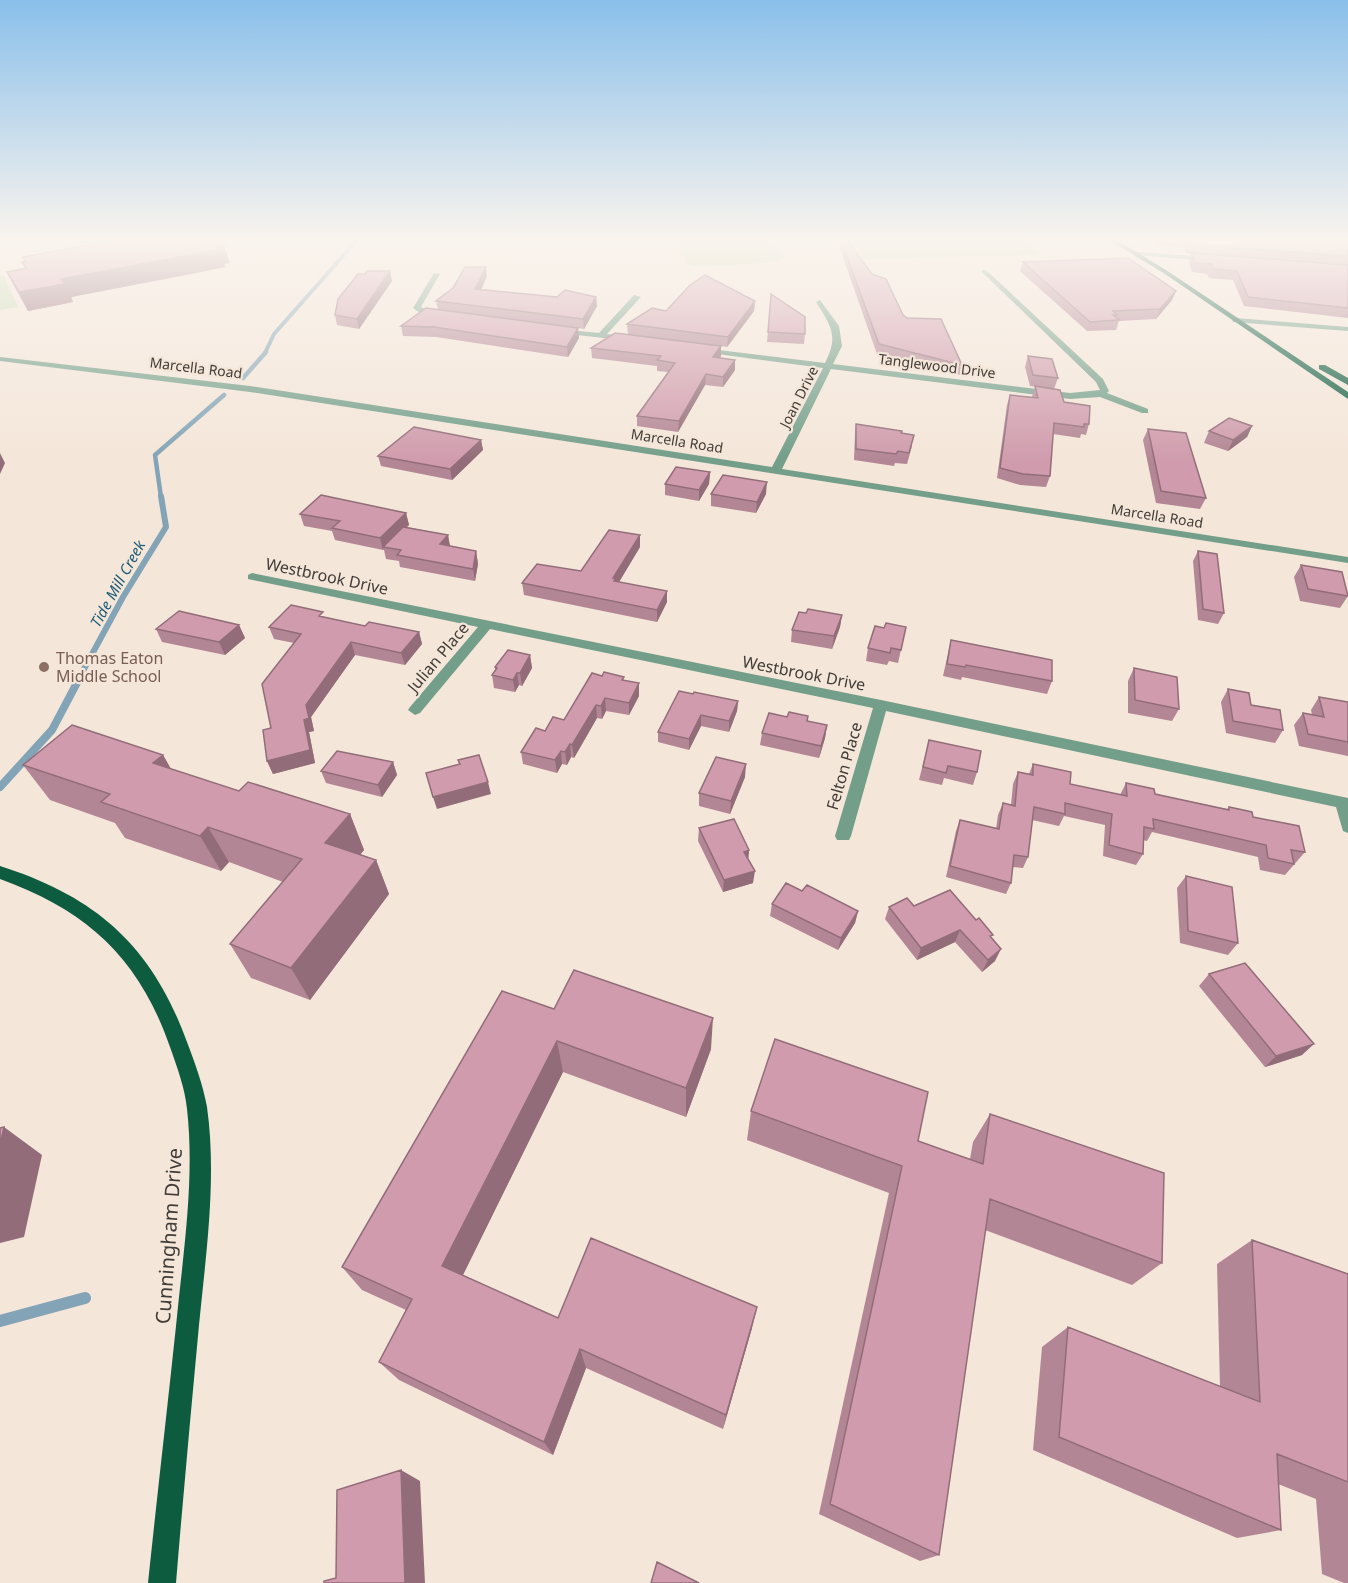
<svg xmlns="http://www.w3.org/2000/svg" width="1348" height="1583" font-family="'Noto Sans',sans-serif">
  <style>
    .green { fill: #c3dcb0 }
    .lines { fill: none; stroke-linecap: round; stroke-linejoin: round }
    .stream-far4 { stroke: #82a4b6; stroke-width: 4 }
    .stream-far3 { stroke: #82a4b6; stroke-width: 4.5 }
    .stream-far2 { stroke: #82a4b6; stroke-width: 6 }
    .stream-far1 { stroke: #82a4b6; stroke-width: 8 }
    .stream { stroke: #82a4b6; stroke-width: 12 }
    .minor { fill: #739e89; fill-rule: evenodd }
    .major { fill: #0e5c40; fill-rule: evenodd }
    .wall { fill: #b38695 }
    .shaded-wall { fill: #926d79 }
    .building { fill: #d09cad; stroke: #926d79; stroke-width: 1.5 }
    .education-dot { fill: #8d6e63; stroke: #f4e6d9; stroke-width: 2 }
    .labels { text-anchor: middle; stroke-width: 4.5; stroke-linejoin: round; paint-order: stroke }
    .far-street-label { font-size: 14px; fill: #413c37; stroke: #f4e6d9 }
    .far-water-label { font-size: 15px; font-style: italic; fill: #205d79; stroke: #f4e6d9 }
    .street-label { font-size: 16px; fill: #413c37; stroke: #f4e6d9 }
    .education-label { font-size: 16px; fill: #785e54; stroke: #f4e6d9; text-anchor: start }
    .near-street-label { font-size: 20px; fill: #413c37; stroke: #f4e6d9 }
  </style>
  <rect width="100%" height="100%" fill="#f4e6d9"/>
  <path class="green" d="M677,239H764L776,248L783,258L778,262L700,267L684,263L677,249L680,244Z
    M848,239H1025L1041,255L860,259Z
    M0,276H4L18,307L0,310Z"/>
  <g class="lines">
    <path class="stream-far4" d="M265,353L274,334L358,239"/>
    <path class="stream-far3" d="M243,378L266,352
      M161,497L155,455L224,395"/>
    <path class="stream-far2" d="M78,680L123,597L166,527L161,496"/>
    <path class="stream-far1" d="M0,787L52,730L79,679"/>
    <path class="stream" d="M0,1321L85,1298"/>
    <path class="minor" d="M1137,252L1209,257L1212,259L1209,261L1135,255Z
      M982,270H986L1103,379L1109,391L1107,393L1148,409V413H1142L1100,397L1070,399L831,369L782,469L1348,557V563L250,392L0,361V357L250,386L772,467L823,368L702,352L698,350L702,348L825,363C839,336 831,326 816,302L820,300L839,326L842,346L833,364L1070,393L1100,390L1096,382L982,272Z
      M434,273L440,274L421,307L430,312L443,313V317C431,318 422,315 413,308Z
      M634,295L641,297L607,334L630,337V341L559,333L555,331L559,329L599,333Z
      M1236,318L1348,327V331L1233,322L1232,320Z
      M252,573L881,700L1348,798V833L1343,831L1336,807L886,711L851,836L849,840H837L835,836L873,708L490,629L420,713L415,715L408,710L410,707L478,627L248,579V575Z"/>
    <path class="major" d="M1107,239H1115L1166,270L1348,392V399L1162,272Z
      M1319,365H1325L1348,378V385L1319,369Z
      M0,866C97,897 152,946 187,1042C195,1063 203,1085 207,1107C217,1178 206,1254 199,1325C191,1411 183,1497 176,1583H148C157,1497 167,1411 176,1326C183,1254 195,1180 187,1109C185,1088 177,1067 170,1047C139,958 88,911 0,879Z"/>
  </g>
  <path class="wall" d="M1156,239H1348V318L1244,306L1233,280L1209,278L1207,274L1192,272L1189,262L1191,254L1186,253L1184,248L1158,246Z
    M841,241L903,315L962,365L960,375L877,354L840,249Z
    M23,257L230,263L224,264L225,267L197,273L71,297L73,302L28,311L16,290L7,272L25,269L22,262H25Z
    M1023,262L1176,291L1172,300L1156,319L1119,321L1116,330L1087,331L1020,271Z
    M390,271L392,281L359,329L337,325L335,315L365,274Z
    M487,276L481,290L557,297H596L597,306L584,329L578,328L579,338L568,357L436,337L403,336L401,326L438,310L436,301Z
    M771,294L805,334L804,344L767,342Z
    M755,301L754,311L727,347L721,346V356L720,358L735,360V370L723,387L705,385L678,432L637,426V416L668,372L657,371V366L592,358L591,348L628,334L627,324L666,311Z
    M1028,356L1058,378L1054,389L1030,386L1025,367Z
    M1035,386L1064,402L1089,424L1086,435L1081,434L1080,438L1053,434L1050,476L1046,487L1020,485L997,478L1007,405L1010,395L1032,397Z
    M856,424L901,433L912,446L907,464L895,463L894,466L854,460L855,435Z
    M1252,426L1247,437L1228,451L1204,443L1209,431Z
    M1148,429L1206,498L1200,509L1156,503L1143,440Z
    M481,440L483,450L452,480L381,466L378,456Z
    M710,472L709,484L699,501L665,495V484Z
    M711,494H766L756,513L711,506Z
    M406,513L409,525L407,527L448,535L450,546L476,551L478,564L475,581L400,567L399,561L386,559L384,550H383L335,540L332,531L304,526L300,514Z
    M640,547L619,582L667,602L657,622L524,595L522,583L581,571Z
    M1198,551L1224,613L1218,624L1198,620L1193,561Z
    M1301,565L1348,596L1340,608L1300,601L1294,577Z
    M806,613L842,615L840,627L832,649L791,642L792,630Z
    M325,617L365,626L419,632L422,644L405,665L355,655L311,717L314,731L309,732L315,763L273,774L267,761L271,728L294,643L274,639L269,627Z
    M239,625L245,638L225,655L162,642L156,629Z
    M906,627L898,663L889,661L887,665L866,661L868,648L884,628Z
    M951,640L1052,681L1047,694L962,677L961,680L943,676Z
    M530,655L532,668L522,686L519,685L515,692L494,688L492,675L495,670V667Z
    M1134,668L1179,709L1172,721L1128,713V681Z
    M624,680L639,696L629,715L606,711L602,719L597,718L574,758L571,757L567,765L562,764L557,773L523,764L521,752L545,731L564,720Z
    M1228,689L1251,705L1283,730L1275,743L1226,733L1221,702Z
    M693,694L738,701L737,711L729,732L701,726L689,750L658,742V732Z
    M1319,697L1348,702V756L1299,746L1294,725L1303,713L1312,715L1311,710Z
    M808,721L827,725L825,738L819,758L760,745L762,733Z
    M929,740L977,772L973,785L944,778L942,785L919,780Z
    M163,755L171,769L239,791L350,814L364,850L360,854L376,860L389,894L310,1000L251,978L230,944L283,882L229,862L221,871L125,838L115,823L50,800L23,765Z
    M393,762L397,775L382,797L326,783L321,771Z
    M1033,764L1070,784L1120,795L1126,783L1155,794L1227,809L1229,807L1253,817L1305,852L1285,875L1260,870L1258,857L1152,832L1147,841L1143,840V854L1136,865L1103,856L1105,825L1064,816L1059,826L1032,820L1028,857L1023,868L1013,867L1011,883L1006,894L946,877L956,831L960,820L996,829L998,815L1003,803L1011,805L1013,784L1018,772L1029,774Z
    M745,777L730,814L699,806V793Z
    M699,828L749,850L748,859L753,883L723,892L698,841Z
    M1186,876L1238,943L1228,955L1180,943L1177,888Z
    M802,891L858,911L855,923L838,950L770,916L772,904Z
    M914,906L991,938L995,961L982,972L955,942L917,960L885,919L889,907Z
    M1209,974L1302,1055L1265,1067L1199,986Z
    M554,1009L711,1049L686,1117L563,1072L463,1275L558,1318L752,1328L723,1429L586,1368L553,1455L399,1380L379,1362L406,1310L362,1290L342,1267Z
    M751,1111L918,1141L970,1159L973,1142L990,1114L1162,1263L1132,1285L985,1230L939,1555L920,1561L819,1514L889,1193L747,1140Z
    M1252,1240L1348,1274V1583H1344L1322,1574L1316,1499L1278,1484L1281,1530L1237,1538L1033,1450L1042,1347L1068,1327L1220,1387L1217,1264Z"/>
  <path class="shaded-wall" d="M224,246L230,263L224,264L225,267L71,297L73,302L28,311L19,292L61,279Z
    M486,267L487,276L477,299L475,289Z
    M390,271L392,281L359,329L357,319Z
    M1176,291L1172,300L1156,319L1160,309Z
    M596,297L597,306L584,329L583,319Z
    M755,301L754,311L727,347L728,337Z
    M578,328L579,338L568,357L567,347Z
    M721,346V356L713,367V357Z
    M735,360V370L723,387V377Z
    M706,374L705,385L678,432L679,421Z
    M1252,426L1247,437L1228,451L1233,440Z
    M481,440L483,450L452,480L450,469Z
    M0,453L5,463L0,474Z
    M710,472L709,484L699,501V490Z
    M767,482L766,494L756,513L757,502Z
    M406,513L409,525L386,547H383V550L380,538Z
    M448,535L450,547L440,544Z
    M640,535V547L616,587L613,578Z
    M476,551L478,564L475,581L473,569Z
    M667,591V602L657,622V610Z
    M842,615L840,627L832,649L834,636Z
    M239,625L245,638L225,655L219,642Z
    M419,632L422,644L405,665L401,653Z
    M351,642L355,655L311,717L314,731L309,732L315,763L273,774L267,761L304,720L306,705Z
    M530,655L532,668L522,686L520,673Z
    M517,673L519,685L515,692L513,680Z
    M639,683V696L629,715V703Z
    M605,698L606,711L602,719L601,706Z
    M738,701L737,711L729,732V721Z
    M596,705L597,718L574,758L572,745Z
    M701,715V726L689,750V739Z
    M827,725L825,738L819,758L821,746Z
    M570,744L571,757L567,765L565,752Z
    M561,751L562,764L557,773L555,760Z
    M163,755L183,790L153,763Z
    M393,762L397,775L382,797L378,785Z
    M746,764L745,777L730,814L731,801Z
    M488,782L491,794L437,809L433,797Z
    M350,814L364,850L341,878L325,843Z
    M208,827L229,862L221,871L200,836Z
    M749,850L748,863L744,852Z
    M376,860L389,894L310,1000L291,968Z
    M755,871L753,883L723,892L724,880Z
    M858,911L855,923L838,950L841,938Z
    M960,930L955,942L917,960L921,948Z
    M1001,949L995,961L982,972L988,960Z
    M713,1018L711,1049L686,1117V1088Z
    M557,1041L563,1072L456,1289L442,1266Z
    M1314,1044L1302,1055L1265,1067L1276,1056Z
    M4,1127L42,1155L24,1237L0,1243V1145Z
    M757,1307L752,1328L723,1429L726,1415Z
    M580,1349L586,1368L553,1455L544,1442Z
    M401,1470L420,1481L425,1583H405Z"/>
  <path class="building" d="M121,239H216L224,246L217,247L219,249L191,255L61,279L65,284L19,292L7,272L27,268L22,262H26L23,257Z
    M844,239H846L872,274L886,279L903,315L907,318L941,319L962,365L879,344L841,241Z
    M1188,239H1348V256L1189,245Z
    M1192,253L1348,265V308L1248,297L1237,271L1213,269L1211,264L1195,263Z
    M1128,258L1176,291L1160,309L1113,311L1117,315H1113L1119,320L1090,322L1023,262Z
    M465,267H486L475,289L557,297L565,290L596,297L583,319L436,301L453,288Z
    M367,271H390L357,319L335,315L338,299L358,274H365Z
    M705,275L755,301L728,337L627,324L652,308L666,311L690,285Z
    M771,294L805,317V334L768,332Z
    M426,308L578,328L567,347L434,327L401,326Z
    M615,333L721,346L713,357L735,360L723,377L706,374L679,421L637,416L675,363L657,360L661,356L591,348Z
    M1028,356L1052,359L1058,378L1033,375Z
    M1035,386L1060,390L1064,402L1090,406L1089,424H1084V427L1054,423L1050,476L1023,474L1000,468L1010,395L1038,398Z
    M1229,418L1252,426L1233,440L1209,431Z
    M856,424L902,431L901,433L914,435L909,453L898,451L896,454L856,449Z
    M414,427L481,440L450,469L378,456Z
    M1148,429L1186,433L1206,498L1161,491Z
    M676,467L710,472L699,490L665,484Z
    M723,475L767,482L757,502L711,494Z
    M321,495L406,513L380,538L332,528L340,521L300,514Z
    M403,527L448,535L440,544L476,551L473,569L397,555L401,550L383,547Z
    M609,530L640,535L613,578H615L614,581L667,591L657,610L522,583L537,564L581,571Z
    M1198,551L1217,554L1224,613L1203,609Z
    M1301,565L1342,572L1348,596L1308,589Z
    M291,605L323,612L319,616L365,626L369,622L419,632L401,653L351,642L306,705L309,718L304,720L310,750L267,761L263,730L271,728L262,684L301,634L269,627Z
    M808,609L842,615L834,636L792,630L799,612L806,613Z
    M179,611L239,625L219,642L156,629Z
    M886,623L906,627L901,650L891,648L890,653L868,648L875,626L884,628Z
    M951,640L1052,660V681L966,665L965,667L947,664Z
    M508,650L530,655L520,673H517L513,680L492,675L497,668L495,667Z
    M1134,668L1177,677L1179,709L1135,700Z
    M604,672L624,677L622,680L639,683L629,703L605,698L601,706L596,705L572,745L570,744L565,752L561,751L555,760L521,752L536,728L545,731L553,717L564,720L592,673L602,676Z
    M1228,689L1249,693L1251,705L1280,710L1283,730L1233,721Z
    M679,691L693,694L694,692L738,701L729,721L701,715L689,739L658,732Z
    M1319,697L1348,702V742L1308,734L1303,713L1324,717Z
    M789,712L808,716L807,721L827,725L821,746L762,733L769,713L787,717Z
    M72,725L163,755L153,763L239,791L248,782L350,814L325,843L376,860L291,968L230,944L302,859L208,827L200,836L101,802L110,794L23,765Z
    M929,740L981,751L977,772L948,766L946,773L923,767Z
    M337,751L393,762L378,785L321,771Z
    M479,755L488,782L433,797L426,773L460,764L458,760Z
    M716,757L746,764L731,801L699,793Z
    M1033,764L1071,772L1070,784L1127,796L1126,783L1154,789L1155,794L1229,810V807L1252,812L1253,817L1299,826L1305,852L1291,850L1294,864L1268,858L1266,845L1153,819L1154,829L1144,827L1143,854L1109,845L1112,814L1065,803V814L1034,807L1028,857L1014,855L1011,883L950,866L960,820L999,829L1003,803L1015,806L1018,772L1033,775Z
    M734,819L749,850L744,852L755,871L724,880L699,828Z
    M1186,876L1232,887L1238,943L1188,931Z
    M786,883L802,891L807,885L858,911L841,938L772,904Z
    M950,890L976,920L979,918L993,935L990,936L1001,949L988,960L960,930L921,948L889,907L907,898L914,906Z
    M1245,963L1314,1044L1276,1056L1209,974Z
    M574,970L713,1018L686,1088L557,1041L442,1266L558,1318L591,1238L757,1307L726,1415L580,1349L544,1442L379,1362L412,1299L342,1267L502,991L554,1009Z
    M775,1039L928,1092L918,1141L983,1164L990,1114L1164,1173L1162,1263L990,1199L939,1555L830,1504L902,1166L751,1111Z
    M4,1127L0,1145V1128Z
    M1252,1240L1348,1274V1482L1277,1454L1281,1530L1059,1437L1068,1327L1260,1402Z
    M401,1470L405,1583H324V1581L336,1578L337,1490Z
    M657,1562L699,1583H651Z"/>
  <linearGradient id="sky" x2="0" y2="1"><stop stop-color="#8ac0ea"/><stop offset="0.52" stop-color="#faf4ee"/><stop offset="1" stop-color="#faf4ee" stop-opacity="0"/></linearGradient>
  <rect width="1348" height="461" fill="url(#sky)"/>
  <circle class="education-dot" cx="44" cy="667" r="6"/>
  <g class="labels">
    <g class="far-street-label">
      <text transform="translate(937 366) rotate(7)" y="5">Tanglewood Drive</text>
      <text transform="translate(196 368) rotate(7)" y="5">Marcella Road</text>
      <text transform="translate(799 397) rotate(-63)" y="5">Joan Drive</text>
      <text transform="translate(677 441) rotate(9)" y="5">Marcella Road</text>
      <text transform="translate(1157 516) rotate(9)" y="5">Marcella Road</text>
    </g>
    <g class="far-water-label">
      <text transform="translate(118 584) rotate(-61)" y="5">Tide Mill Creek</text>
    </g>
    <g class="street-label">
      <text transform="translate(327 576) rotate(12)" y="6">Westbrook Drive</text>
      <text transform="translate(438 657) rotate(-50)" y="6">Julian Place</text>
      <text transform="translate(804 673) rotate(11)" y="6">Westbrook Drive</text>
      <text transform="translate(844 766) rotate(-74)" y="6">Felton Place</text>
    </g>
    <g class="education-label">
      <text x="56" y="664">Thomas Eaton<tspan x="56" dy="18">Middle School</tspan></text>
    </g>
    <g class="near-street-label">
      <text transform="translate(169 1236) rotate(-86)" y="7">Cunningham Drive</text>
    </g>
  </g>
</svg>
